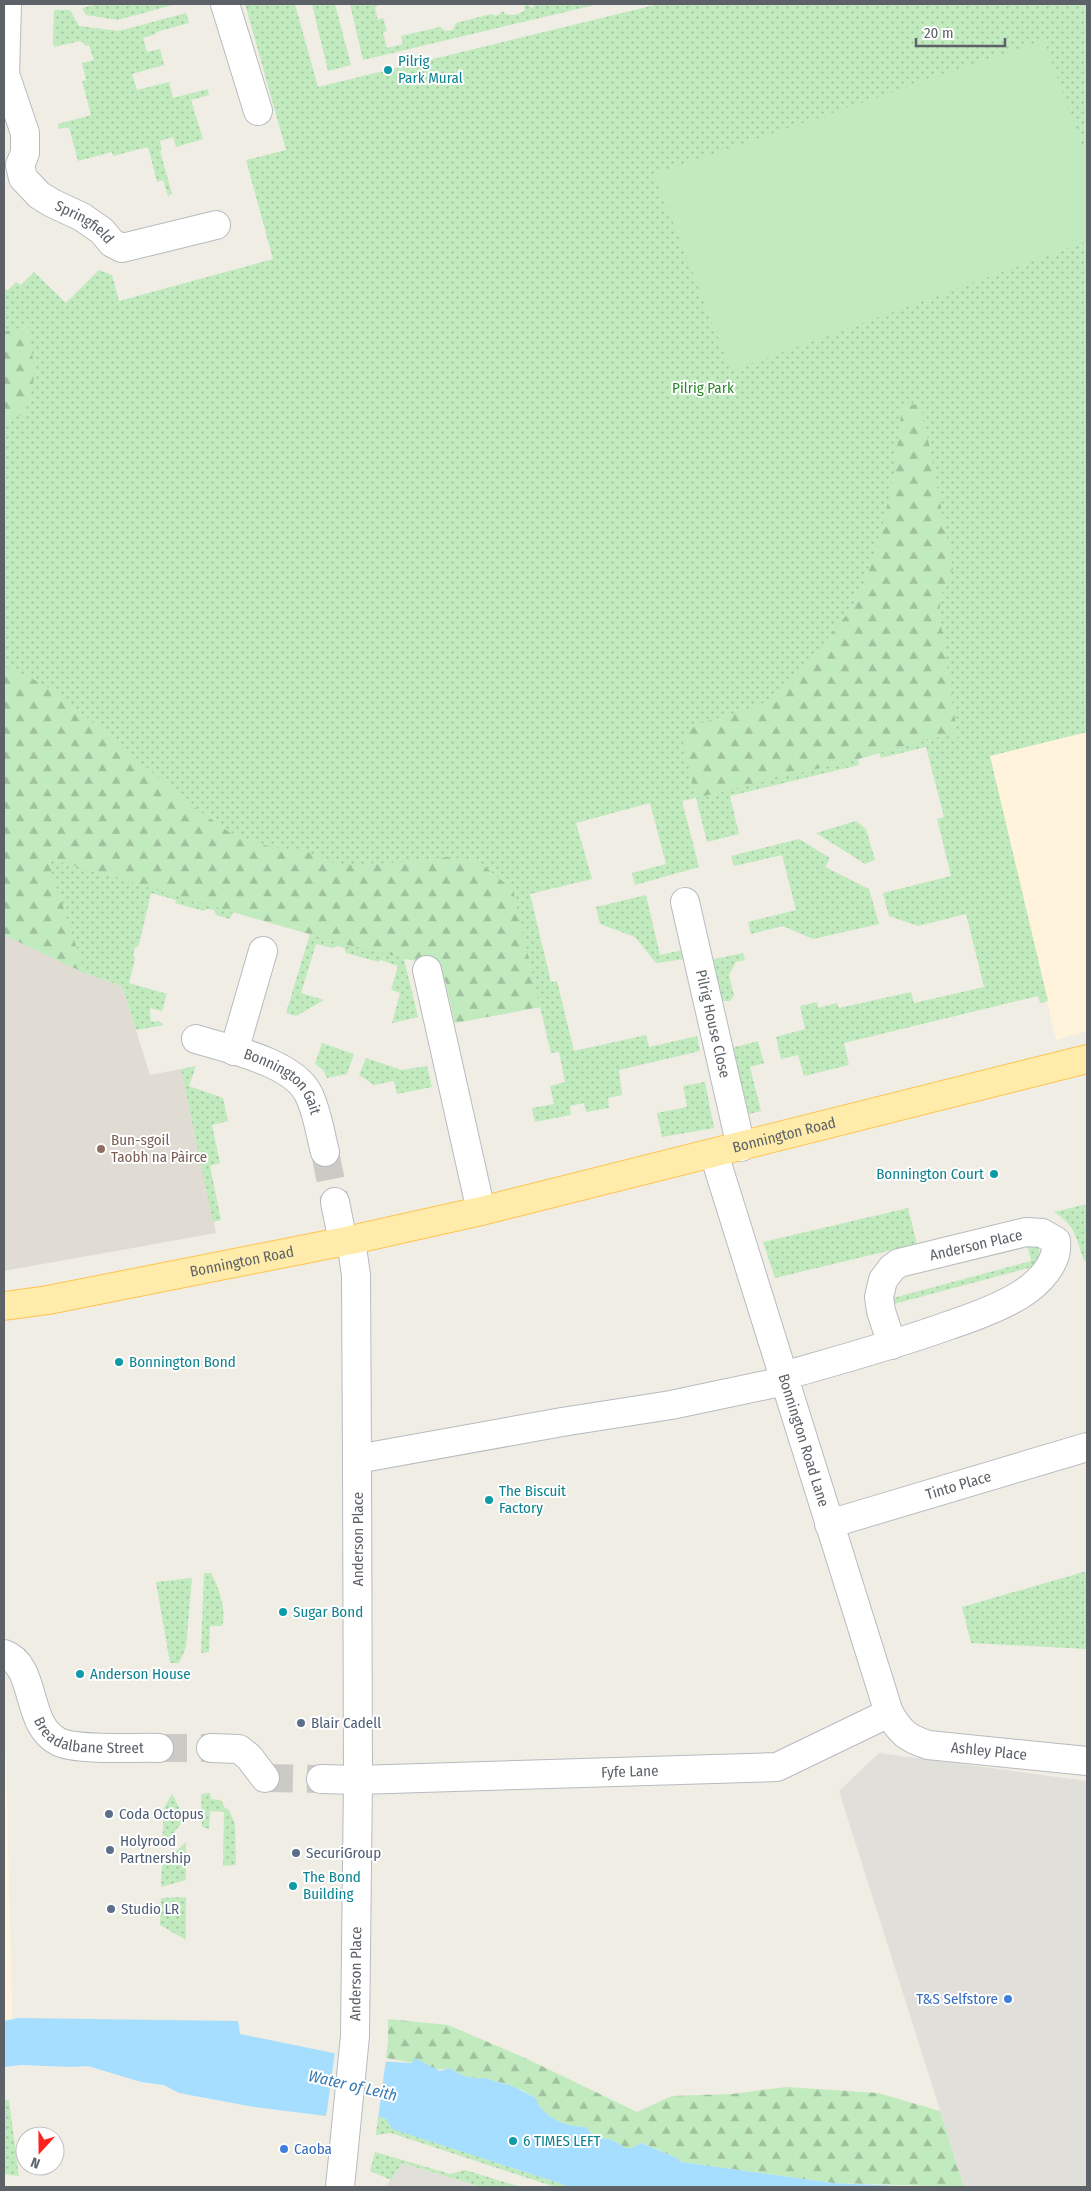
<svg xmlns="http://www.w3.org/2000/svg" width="1091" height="2191" font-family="'Fira Sans Condensed',sans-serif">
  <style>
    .commercial { fill: #fff4db }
    .industrial { fill: #e1dfd9 }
    .education { fill: #e0dcd3 }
    .green { fill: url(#green-dots) }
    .forest { fill: url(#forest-firs) }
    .pitch { fill: #c1eabe }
    .water { fill: #a6deff }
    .pier { fill: #f0ede4 }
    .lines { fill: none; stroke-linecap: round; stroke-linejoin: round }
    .minor-tunnel { stroke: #cbcac5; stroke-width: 28; stroke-dasharray: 28 14; stroke-linecap: butt }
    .minor-casing { stroke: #b7bbc0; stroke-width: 30 }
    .major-casing { stroke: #ffc34f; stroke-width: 30 }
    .minor { stroke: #fff; stroke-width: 28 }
    .major { stroke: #ffecab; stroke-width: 28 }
    .culture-dot { fill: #0f9aa8; stroke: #fff; stroke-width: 2 }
    .education-dot { fill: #8d6e63; stroke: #fff; stroke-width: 2 }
    .service-dot { fill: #5c6f8a; stroke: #fff; stroke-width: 2 }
    .shop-dot { fill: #3f7fe0; stroke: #fff; stroke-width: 2 }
    .labels { text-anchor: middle; stroke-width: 4; stroke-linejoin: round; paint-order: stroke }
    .culture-label { font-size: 15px; fill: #0d838f; stroke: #fff; text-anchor: start }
    .street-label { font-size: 15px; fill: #5c6267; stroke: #fff }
    .park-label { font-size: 15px; fill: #2d862c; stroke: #fff }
    .education-label { font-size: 15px; fill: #785e54; stroke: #fff; text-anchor: start }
    .service-label { font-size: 15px; fill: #4e5e75; stroke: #fff; text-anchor: start }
    .shop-label { font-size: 15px; fill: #366cbe; stroke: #fff; text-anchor: end }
    .water-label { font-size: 16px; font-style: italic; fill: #357ab3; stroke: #fff }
  </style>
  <defs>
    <pattern id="green-dots" width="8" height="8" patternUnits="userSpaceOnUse" patternTransform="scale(1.25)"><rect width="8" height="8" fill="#c1eabe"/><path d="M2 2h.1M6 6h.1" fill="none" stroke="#a0c19e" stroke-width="1.8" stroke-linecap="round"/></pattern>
    <pattern id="forest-firs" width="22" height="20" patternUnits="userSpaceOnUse" patternTransform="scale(1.25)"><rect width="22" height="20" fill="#c1eabe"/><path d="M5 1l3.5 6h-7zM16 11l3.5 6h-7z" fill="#a0c19e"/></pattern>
  </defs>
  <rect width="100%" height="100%" fill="#f0ede4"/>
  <path class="commercial" d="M1087,732V1031L1056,1040L990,756Z
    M4,1750L6,1753L12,2012L11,2019L4,2021Z"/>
  <path class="industrial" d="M879,1753L1087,1781V2186H964L839,1791Z
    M401,2163L481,2187H386Z"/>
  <path class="education" d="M4,935L85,973L122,986L150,1075L181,1069L216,1233L4,1271Z"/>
  <path class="green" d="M99,4H176L118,20L86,15L82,8Z
    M245,4H295L318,87L659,4H1087V732L990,756L1048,1001L1040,1003L1038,996L844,1043L849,1065L804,1076L798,1055L781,1059L776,1037L805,1029L800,1006L817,1002L818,1008L837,1003L839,1008L911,992L914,1003L984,987L966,914L918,926L889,916L883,893L951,876L937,819L944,817L926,747L881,758L879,753L858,759L859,765L730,796L739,834L707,842L696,798L682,801L699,867L635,885L632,873L666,864L650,803L576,823L592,879L530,894L551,982L557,981L574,1051L646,1035L649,1047L697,1036L700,1051L619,1070L622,1095L608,1098L609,1108L586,1112L584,1103L570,1106L571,1115L535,1122L532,1108L554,1104L550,1086L565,1082L559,1052L551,1053L540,1007L455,1023L445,980L417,961L404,959L418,1017L392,1023L400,993L391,990L398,966L380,960L379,962L346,953L344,948L338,946L333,948L316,944L301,993L324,1000L296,1016L286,1013L310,934L233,912L230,919L216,915L214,910L207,909L203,911L175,903L176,900L151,893L139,945L135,948L133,954L135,959L129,983L167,994L162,1011L150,1008L151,1022L159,1021L164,1025L136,1030L122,986L85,973L4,935V289L8,290L16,282L21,285L34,272L66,303L99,270L112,275L119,301L273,259L246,160L286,150Z
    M312,4H335L351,65L328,71Z
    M350,4H379L375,8L378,20L383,18L387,31L383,32L387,48L403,44L401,36L440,27L445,31L453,30L456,23L491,14L496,16L504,11L505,14C513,16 519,15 525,10L524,6L528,5L532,8L536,4H599L363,60Z
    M54,10H70L79,26L119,31L186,13L189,23L156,32V34L143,38L147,52L160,49L164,65L132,74L137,90L169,82L173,98L208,89L209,95L191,100L203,139L176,147L173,137L160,141L162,151H160L172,194L168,196L163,180L157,182L148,147L113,156L112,152L78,161L69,127L59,129L58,124L91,115L82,81L86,80L82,63L94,60L89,45L85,46L84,43L80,41L54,47L53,41Z
    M856,821L866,829L875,860L865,864L816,833Z
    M799,839L830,858L825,867L869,889L879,924L813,939L783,926L751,934L748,922L796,910L782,855L734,866L731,856Z
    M646,895L660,955L683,950L685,959L656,963L635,937L600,924L596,907Z
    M743,953L745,960L736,962L729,975L734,996L730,1001H722L710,960Z
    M758,1041L764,1063L750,1067L761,1111L749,1114L732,1048Z
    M322,1043L354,1054L347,1074L327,1078L323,1070L315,1064Z
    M366,1058L402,1070L427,1066L432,1087L397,1094L394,1081L374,1085L359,1075Z
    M196,1066L189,1086L223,1098L228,1121L212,1125L220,1163L210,1166L221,1220L213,1222L181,1069Z
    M705,1082L714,1128L662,1137L657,1113L687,1107L683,1086Z
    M1087,1204V1260L1084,1261C1076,1238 1076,1226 1054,1212Z
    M908,1208L917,1244L775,1278L763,1242Z
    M1027,1244L1038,1247L1040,1254L1032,1267L894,1304L893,1298L1031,1261Z
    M1087,1571V1649L971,1643L962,1607Z
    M204,1573H211C219,1588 227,1610 222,1626H210L209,1652L201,1653Z
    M192,1578L186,1647L179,1663H170L156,1582Z
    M210,1793L211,1799L221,1800L225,1808L229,1810L235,1824L236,1865L223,1866L224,1812L210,1811L209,1829L202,1827L201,1794Z
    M172,1794L185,1819L162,1847L164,1808Z
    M186,1842V1880L161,1887L162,1864Z
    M186,1897V1940L160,1925L161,1898Z
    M4,2100H9L19,2176L4,2174Z
    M378,2116L386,2119L393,2129L571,2187H555L391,2133L376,2135Z
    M375,2152L450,2174L465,2170L521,2187H481L402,2163L391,2180L370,2171Z"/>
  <path class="forest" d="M28,326L35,373L25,413L4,423V332Z
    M921,403L953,569L943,589L939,612L958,739L949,734L862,758L696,798L683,742L689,729L701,723L757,707L787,687L849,612L868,574L885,516L894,473L902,407Z
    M4,666L29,677L58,693L190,804L229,832L264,845L307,852L340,865L406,862L448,857L477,860L513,890L540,1007L455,1023L445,980L417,961L340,943L47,858L85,973L4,935Z
    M388,2019L448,2025L525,2058L637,2112L672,2096L732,2094L786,2087L878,2093L940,2111L964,2187L833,2183L681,2162L677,2158L642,2143L633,2148H626L612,2140L593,2136L586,2127C567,2127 542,2118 535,2098L524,2091L504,2083L490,2081L487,2078C473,2079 462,2078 451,2068C437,2072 428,2066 415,2063C405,2061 396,2060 386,2058L388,2041Z"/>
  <path class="pitch" d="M1044,40L1087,160V241L731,371L654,174Z"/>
  <path class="water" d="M19,2018L238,2021L240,2034L372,2061L412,2063L415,2058L440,2071L451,2068C462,2078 473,2079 487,2078C492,2082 496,2081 502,2083C514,2085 525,2093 536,2098C542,2118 567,2127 586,2127L593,2136L612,2140L626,2148H633L641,2143L677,2158L681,2162L833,2183L921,2187H571L392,2129L386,2119L355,2109L327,2111L326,2116L254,2107L179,2093L164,2085L141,2082L88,2066L72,2067L21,2065L4,2067V2021Z"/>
  <path class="pier" d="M335,2051L372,2059H386L378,2119L355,2111L329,2113L326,2118Z"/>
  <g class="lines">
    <path class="minor-tunnel" d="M325,1152L335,1202
      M159,1748H211
      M265,1778L321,1779"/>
    <g class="minor-casing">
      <g id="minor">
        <path id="s1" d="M7,4L5,74L25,133V153L20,165L23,178L39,195L52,203L82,217L102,231L112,243L122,248L216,225"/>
        <path d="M225,4L258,111"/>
        <path id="s2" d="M685,902L741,1147"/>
        <path d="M427,970L481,1211"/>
        <path id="s3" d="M196,1039C228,1049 292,1062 308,1093C317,1110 320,1133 325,1152"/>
        <path d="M234,1051L263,951"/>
        <path id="s4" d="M714,1154L889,1713C901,1733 907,1738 928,1745L1087,1761"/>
        <path d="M335,1202L343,1242"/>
        <path d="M783,1376C839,1360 895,1345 950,1325C974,1317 999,1308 1020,1295C1038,1284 1059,1263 1056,1241L1042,1233L1026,1232L899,1263L892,1268L883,1280L879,1297L881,1311L892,1345"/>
        <path d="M357,1459L562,1422L671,1405L785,1381"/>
        <path id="s5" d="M829,1524L1087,1447"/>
        <path id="s6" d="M4,1654C38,1666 24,1725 59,1742C78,1751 136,1747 159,1748"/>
        <path d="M211,1748L239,1749L249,1757L265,1778"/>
        <path id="s7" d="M321,1779L358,1780L777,1767L889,1713"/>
        <path id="s8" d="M340,2187L355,2036L358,1780L357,1459L356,1275L351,1240"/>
      </g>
    </g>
    <g class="major-casing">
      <g id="major">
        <path id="s9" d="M4,1306L48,1300L351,1240L481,1211L1087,1059"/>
      </g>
    </g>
    <use href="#minor" class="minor"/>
    <use href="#major" class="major"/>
  </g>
  <g class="culture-dot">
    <circle cx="388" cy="70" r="5"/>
    <circle cx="994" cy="1174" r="5"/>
    <circle cx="119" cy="1362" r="5"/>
    <circle cx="489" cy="1500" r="5"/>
    <circle cx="283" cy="1612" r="5"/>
    <circle cx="80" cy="1674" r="5"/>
    <circle cx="293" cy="1886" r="5"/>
    <circle cx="513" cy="2141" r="5"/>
  </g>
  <circle class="education-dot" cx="101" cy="1149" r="5"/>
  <g class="service-dot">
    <circle cx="301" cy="1723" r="5"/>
    <circle cx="109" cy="1814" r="5"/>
    <circle cx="110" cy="1850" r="5"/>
    <circle cx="296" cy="1853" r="5"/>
    <circle cx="111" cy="1909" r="5"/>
  </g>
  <g class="shop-dot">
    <circle cx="1008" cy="1999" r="5"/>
    <circle cx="284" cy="2149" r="5"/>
  </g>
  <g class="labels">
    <g class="culture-label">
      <text x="398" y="66">Pilrig<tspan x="398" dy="17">Park Mural</tspan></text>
      <text x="984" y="1179" text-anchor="end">Bonnington Court</text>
      <text x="129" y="1367">Bonnington Bond</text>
      <text x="499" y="1496">The Biscuit<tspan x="499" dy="17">Factory</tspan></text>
      <text x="293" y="1617">Sugar Bond</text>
      <text x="90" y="1679">Anderson House</text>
      <text x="303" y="1882">The Bond<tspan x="303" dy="17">Building</tspan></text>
      <text x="523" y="2146">6 TIMES LEFT</text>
    </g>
    <g class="street-label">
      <text dy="5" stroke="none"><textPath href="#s1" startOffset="255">Springfield</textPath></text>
      <text dy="5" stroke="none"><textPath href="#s2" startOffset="125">Pilrig House Close</textPath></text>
      <text dy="5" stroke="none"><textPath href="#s3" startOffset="100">Bonnington Gait</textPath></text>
      <text dy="5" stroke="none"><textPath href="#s9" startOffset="799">Bonnington Road</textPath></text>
      <text transform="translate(976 1245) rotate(-13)" y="5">Anderson Place</text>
      <text dy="5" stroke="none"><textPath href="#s9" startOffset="242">Bonnington Road</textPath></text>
      <text dy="5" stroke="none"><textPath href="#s4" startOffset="300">Bonnington Road Lane</textPath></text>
      <text dy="5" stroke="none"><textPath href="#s5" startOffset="135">Tinto Place</textPath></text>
      <text transform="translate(358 1539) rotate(-90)" y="5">Anderson Place</text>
      <text dy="5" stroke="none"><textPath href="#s6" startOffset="134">Breadalbane Street</textPath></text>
      <text dy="5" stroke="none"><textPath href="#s4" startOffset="699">Ashley Place</textPath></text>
      <text dy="5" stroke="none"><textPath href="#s7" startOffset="309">Fyfe Lane</textPath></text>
      <text dy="5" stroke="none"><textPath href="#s8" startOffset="214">Anderson Place</textPath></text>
    </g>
    <g class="park-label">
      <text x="703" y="393">Pilrig Park</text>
    </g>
    <g class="education-label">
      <text x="111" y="1145">Bun-sgoil<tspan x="111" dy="17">Taobh na Pàirce</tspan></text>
    </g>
    <g class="service-label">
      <text x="311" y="1728">Blair Cadell</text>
      <text x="119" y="1819">Coda Octopus</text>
      <text x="120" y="1846">Holyrood<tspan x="120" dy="17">Partnership</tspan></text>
      <text x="306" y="1858">SecuriGroup</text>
      <text x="121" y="1914">Studio LR</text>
    </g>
    <g class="shop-label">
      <text x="998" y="2004">T&amp;S Selfstore</text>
      <text x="294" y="2154" text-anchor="start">Caoba</text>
    </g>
    <g class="water-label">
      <text transform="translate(353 2085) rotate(13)" y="6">Water of Leith</text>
    </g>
  </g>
  <rect width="1091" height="2191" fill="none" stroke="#5c6267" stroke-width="10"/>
  <g transform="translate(40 2151) rotate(201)"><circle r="24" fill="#ffffff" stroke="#bec0c2"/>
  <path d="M0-4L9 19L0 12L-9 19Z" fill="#fc231f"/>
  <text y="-8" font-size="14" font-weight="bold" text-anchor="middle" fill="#5c6267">N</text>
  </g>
  <path d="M916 38v8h89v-8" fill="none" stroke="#5c6267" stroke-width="2.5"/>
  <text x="924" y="38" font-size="15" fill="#5c6267" stroke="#ffffff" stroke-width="4" paint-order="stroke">20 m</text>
</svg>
